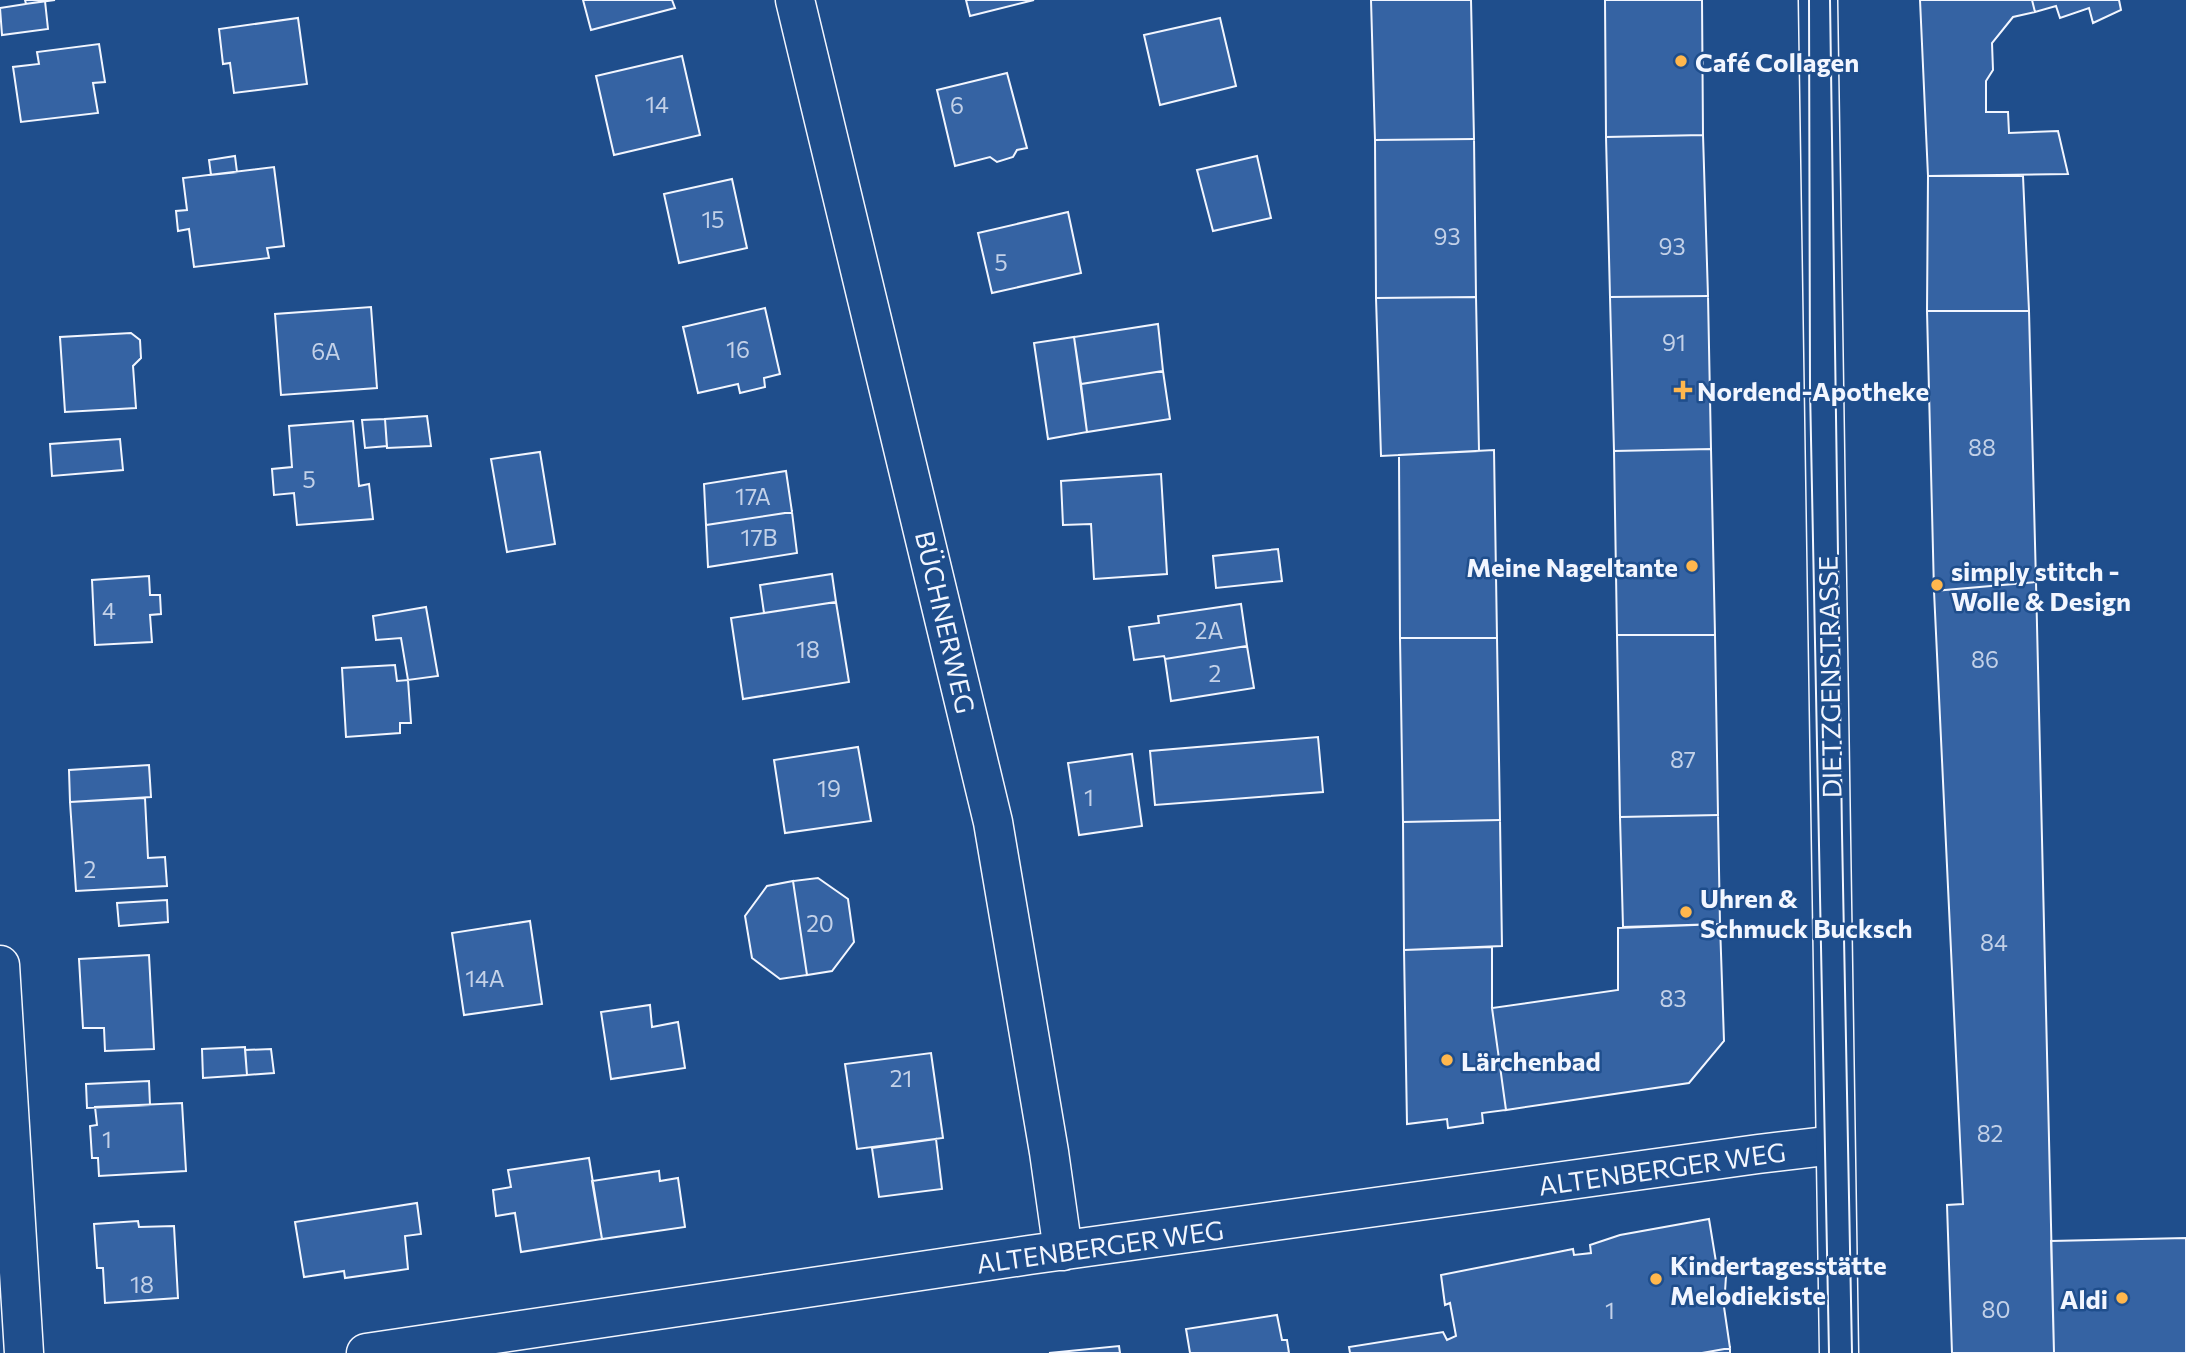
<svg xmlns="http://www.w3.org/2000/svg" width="2186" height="1353" font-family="Commissioner,sans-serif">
	<rect width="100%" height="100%" fill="#1f4e8c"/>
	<path fill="#3563a3" stroke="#f2f6ff" stroke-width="2" d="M 25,0 L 55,0 L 26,4 Z
		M 583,0 L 672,0 L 675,8 L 591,30 Z
		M 966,0 L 1034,0 L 970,16 Z
		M 1371,0 L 1471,0 L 1474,139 L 1375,140 Z
		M 1605,0 L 1702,0 L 1703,135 L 1606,137 Z
		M 1920,0 L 2032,0 L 2035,12 L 2013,17 L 1992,43 L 1993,70 L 1986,81 L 1986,112 L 2008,112 L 2009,133 L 2058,131 L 2068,174 L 1928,176 Z
		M 2032,0 L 2119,0 L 2121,10 L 2093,23 L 2089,8 L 2060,18 L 2056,6 L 2035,12 Z
		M 45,1 L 48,29 L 2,35 L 0,8 Z
		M 298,18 L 307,84 L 234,93 L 230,63 L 223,64 L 219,29 Z
		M 1220,18 L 1236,86 L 1160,105 L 1144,35 Z
		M 99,44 L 105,82 L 93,83 L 98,113 L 21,122 L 13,67 L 39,64 L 37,52 Z
		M 682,56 L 700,135 L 614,155 L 596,76 Z
		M 1007,73 L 1027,148 L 1017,150 L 1013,157 L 997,162 L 990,157 L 955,166 L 937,90 Z
		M 1703,135 L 1708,296 L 1610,297 L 1606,137 Z
		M 1474,139 L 1476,297 L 1376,298 L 1375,140 Z
		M 235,156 L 237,172 L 211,175 L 209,160 Z
		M 1257,156 L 1271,218 L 1213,231 L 1197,170 Z
		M 274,167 L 284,246 L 267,248 L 269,258 L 194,267 L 189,229 L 178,231 L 176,211 L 187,210 L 183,178 Z
		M 1928,176 L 2023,176 L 2029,311 L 1927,311 Z
		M 732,179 L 747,248 L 679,263 L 664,194 Z
		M 1068,212 L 1081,273 L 992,293 L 978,233 Z
		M 1708,296 L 1711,449 L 1614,451 L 1610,297 Z
		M 1476,297 L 1479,451 L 1381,456 L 1376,298 Z
		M 371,307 L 377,388 L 281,395 L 275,314 Z
		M 765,308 L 780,374 L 764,378 L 765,387 L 740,393 L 738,384 L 698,393 L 683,327 Z
		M 1927,311 L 2029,311 L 2036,582 L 1934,591 Z
		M 1158,324 L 1163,371 L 1081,384 L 1074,337 Z
		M 131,333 L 140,340 L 141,358 L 133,366 L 136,408 L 65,412 L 60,337 Z
		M 1074,337 L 1087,432 L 1048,439 L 1034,343 Z
		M 1163,371 L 1170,419 L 1087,432 L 1081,384 Z
		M 427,416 L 431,446 L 387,448 L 385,419 Z
		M 385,419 L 387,446 L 365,448 L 362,420 Z
		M 353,421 L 359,486 L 369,484 L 373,519 L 297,525 L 294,493 L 274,495 L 272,469 L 292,467 L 289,426 Z
		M 120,439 L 123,470 L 52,476 L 50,444 Z
		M 1711,449 L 1715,635 L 1617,635 L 1614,451 Z
		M 1494,450 L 1497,638 L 1400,638 L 1399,455 Z
		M 540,452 L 555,544 L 507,552 L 491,459 Z
		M 786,471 L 792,512 L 706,525 L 704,484 Z
		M 1161,474 L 1167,574 L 1094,579 L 1091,524 L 1063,525 L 1061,481 Z
		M 792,512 L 797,553 L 708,567 L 706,525 Z
		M 1278,549 L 1282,581 L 1216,588 L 1213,556 Z
		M 832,574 L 836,602 L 764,613 L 760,585 Z
		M 149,576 L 150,595 L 160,595 L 161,614 L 150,615 L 152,642 L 95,645 L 92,580 Z
		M 2036,582 L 2054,1353 L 1952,1353 L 1947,1205 L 1963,1204 L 1934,591 Z
		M 836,602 L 849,682 L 743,699 L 731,618 Z
		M 1241,604 L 1247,646 L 1165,659 L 1164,656 L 1134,660 L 1129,627 L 1159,623 L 1158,616 Z
		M 426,607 L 438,676 L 408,680 L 401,638 L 376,640 L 373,616 Z
		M 1617,635 L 1715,635 L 1718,815 L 1620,817 Z
		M 1400,638 L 1497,638 L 1500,820 L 1403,822 Z
		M 1247,646 L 1254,688 L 1171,701 L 1165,659 Z
		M 395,665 L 397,681 L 408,680 L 411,723 L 400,723 L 400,733 L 346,737 L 342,668 Z
		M 1318,737 L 1323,792 L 1155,805 L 1150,751 Z
		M 858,747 L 871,821 L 785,833 L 774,760 Z
		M 1132,754 L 1142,826 L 1079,835 L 1068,763 Z
		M 149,765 L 151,797 L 70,802 L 69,770 Z
		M 145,798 L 148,858 L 165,857 L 167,886 L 76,891 L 70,802 Z
		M 1718,815 L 1720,924 L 1623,927 L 1620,817 Z
		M 1500,820 L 1502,946 L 1404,950 L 1403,822 Z
		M 818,878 L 848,899 L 854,942 L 832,971 L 807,975 L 793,881 Z
		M 793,881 L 807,975 L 780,979 L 752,958 L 745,916 L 767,886 Z
		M 167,900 L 168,922 L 119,926 L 117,903 Z
		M 530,921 L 542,1004 L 464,1015 L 452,933 Z
		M 1720,924 L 1724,1041 L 1689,1083 L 1506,1110 L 1492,1008 L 1618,990 L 1618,928 Z
		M 1492,947 L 1492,1008 L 1506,1110 L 1482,1113 L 1483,1123 L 1448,1128 L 1447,1119 L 1407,1124 L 1404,950 Z
		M 149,955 L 154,1049 L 105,1051 L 104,1028 L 83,1028 L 79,959 Z
		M 650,1005 L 652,1027 L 678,1022 L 685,1068 L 611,1079 L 601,1012 Z
		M 245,1047 L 247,1075 L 203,1078 L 202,1049 Z
		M 271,1049 L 274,1073 L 247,1075 L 245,1050 Z
		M 931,1053 L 943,1138 L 857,1149 L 845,1064 Z
		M 149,1081 L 150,1105 L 87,1108 L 86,1084 Z
		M 182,1103 L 186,1171 L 99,1176 L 98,1158 L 92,1158 L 90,1126 L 97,1125 L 95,1107 Z
		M 936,1139 L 942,1189 L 879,1197 L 872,1148 Z
		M 589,1158 L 602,1239 L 521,1252 L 515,1213 L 496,1216 L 493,1190 L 511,1187 L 508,1170 Z
		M 659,1171 L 660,1181 L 678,1178 L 685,1227 L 602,1239 L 592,1181 Z
		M 417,1203 L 421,1234 L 405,1236 L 408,1269 L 345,1278 L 344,1271 L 304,1277 L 295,1222 Z
		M 1709,1219 L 1716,1262 L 1727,1261 L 1724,1307 L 1730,1348 L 1702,1353 L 1350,1353 L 1349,1347 L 1443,1332 L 1447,1340 L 1456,1336 L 1450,1303 L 1445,1305 L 1441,1275 L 1573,1249 L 1574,1255 L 1591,1253 L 1590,1245 L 1620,1235 Z
		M 138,1221 L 139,1227 L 174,1226 L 178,1298 L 105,1303 L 103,1268 L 97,1268 L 94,1224 Z
		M 2186,1238 L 2186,1353 L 2054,1353 L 2051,1241 Z
		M 1277,1315 L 1282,1340 L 1287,1340 L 1289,1353 L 1190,1353 L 1186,1329 Z
		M 1119,1346 L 1120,1353 L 1049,1353 Z
		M 1730,1348 L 1730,1353 L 1702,1353 Z"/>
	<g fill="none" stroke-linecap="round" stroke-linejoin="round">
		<defs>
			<path id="minor" d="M 795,0 L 993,822 L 1049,1152 L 1063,1251
				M 0,965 L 24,1353
				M 366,1353 L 1029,1255 L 1758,1154 L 1835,1145"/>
			<path id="primary" d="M 1818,0 L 1839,1353"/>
		</defs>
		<use href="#minor" stroke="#f2f6ff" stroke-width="41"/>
		<use href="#primary" stroke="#f2f6ff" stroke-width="41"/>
		<use href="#minor" stroke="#1f4e8c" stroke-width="38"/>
		<use href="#primary" stroke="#1f4e8c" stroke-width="38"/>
		<path stroke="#f2f6ff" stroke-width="2" d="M 1809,0 L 1810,388 L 1829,1353
			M 1830,0 L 1842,833 L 1852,1353"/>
	</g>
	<g fill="#ffb74d" stroke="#1f4e8c" stroke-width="2.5">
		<circle cx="1681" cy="61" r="7"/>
		<path d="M1679.5 379.5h7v7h7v7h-7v7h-7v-7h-7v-7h7z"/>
		<circle cx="1692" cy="566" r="7"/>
		<circle cx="1937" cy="585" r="7"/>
		<circle cx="1686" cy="912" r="7"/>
		<circle cx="1447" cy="1060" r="7"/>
		<circle cx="1656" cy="1279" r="7"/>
		<circle cx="2122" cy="1298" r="7"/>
	</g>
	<g text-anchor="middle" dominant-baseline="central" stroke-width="5" stroke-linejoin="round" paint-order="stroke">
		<g font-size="23" fill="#c3d1e8">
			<text x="657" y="104">14</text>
			<text x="957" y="105">6</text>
			<text x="713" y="219">15</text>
			<text x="1447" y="236">93</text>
			<text x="1672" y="246">93</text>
			<text x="1001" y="262">5</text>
			<text x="1674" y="342">91</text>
			<text x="738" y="349">16</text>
			<text x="326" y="351">6A</text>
			<text x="1982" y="447">88</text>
			<text x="309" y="479">5</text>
			<text x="753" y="496">17A</text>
			<text x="759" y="537">17B</text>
			<text x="109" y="610">4</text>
			<text x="1209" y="630">2A</text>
			<text x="808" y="649">18</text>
			<text x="1985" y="659">86</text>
			<text x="1215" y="673">2</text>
			<text x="1683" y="759">87</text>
			<text x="829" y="788">19</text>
			<text x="1089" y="797">1</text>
			<text x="90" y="869">2</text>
			<text x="820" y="923">20</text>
			<text x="1994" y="942">84</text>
			<text x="485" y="978">14A</text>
			<text x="1673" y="998">83</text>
			<text x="901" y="1078">21</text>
			<text x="1990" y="1133">82</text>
			<text x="107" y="1139">1</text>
			<text x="142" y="1284">18</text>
			<text x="1996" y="1309">80</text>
			<text x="1610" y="1310">1</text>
		</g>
		<g font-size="26" font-weight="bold" fill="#f2f6ff" stroke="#1f4e8c" text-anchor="start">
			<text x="1695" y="61">Café Collagen</text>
			<text x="1697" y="390">Nordend-Apotheke</text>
			<text x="1678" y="566" text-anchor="end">Meine Nageltante</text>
			<text x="1951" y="570">simply stitch -<tspan x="1951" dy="30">Wolle &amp; Design</tspan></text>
			<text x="1700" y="897">Uhren &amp;<tspan x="1700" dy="30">Schmuck Bucksch</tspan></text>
			<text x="1461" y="1060">Lärchenbad</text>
			<text x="1670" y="1264">Kindertagesstätte<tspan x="1670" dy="30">Melodiekiste</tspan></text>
			<text x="2108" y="1298" text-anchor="end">Aldi</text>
		</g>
		<g font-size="26" fill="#f2f6ff" stroke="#1f4e8c">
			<text transform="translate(946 622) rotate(77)">BÜCHNERWEG</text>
			<text transform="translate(1829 677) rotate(-91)">DIETZGENSTRASSE</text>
			<text transform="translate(1662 1168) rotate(-8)">ALTENBERGER WEG</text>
			<text transform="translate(1100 1246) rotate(-8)">ALTENBERGER WEG</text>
		</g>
	</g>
</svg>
